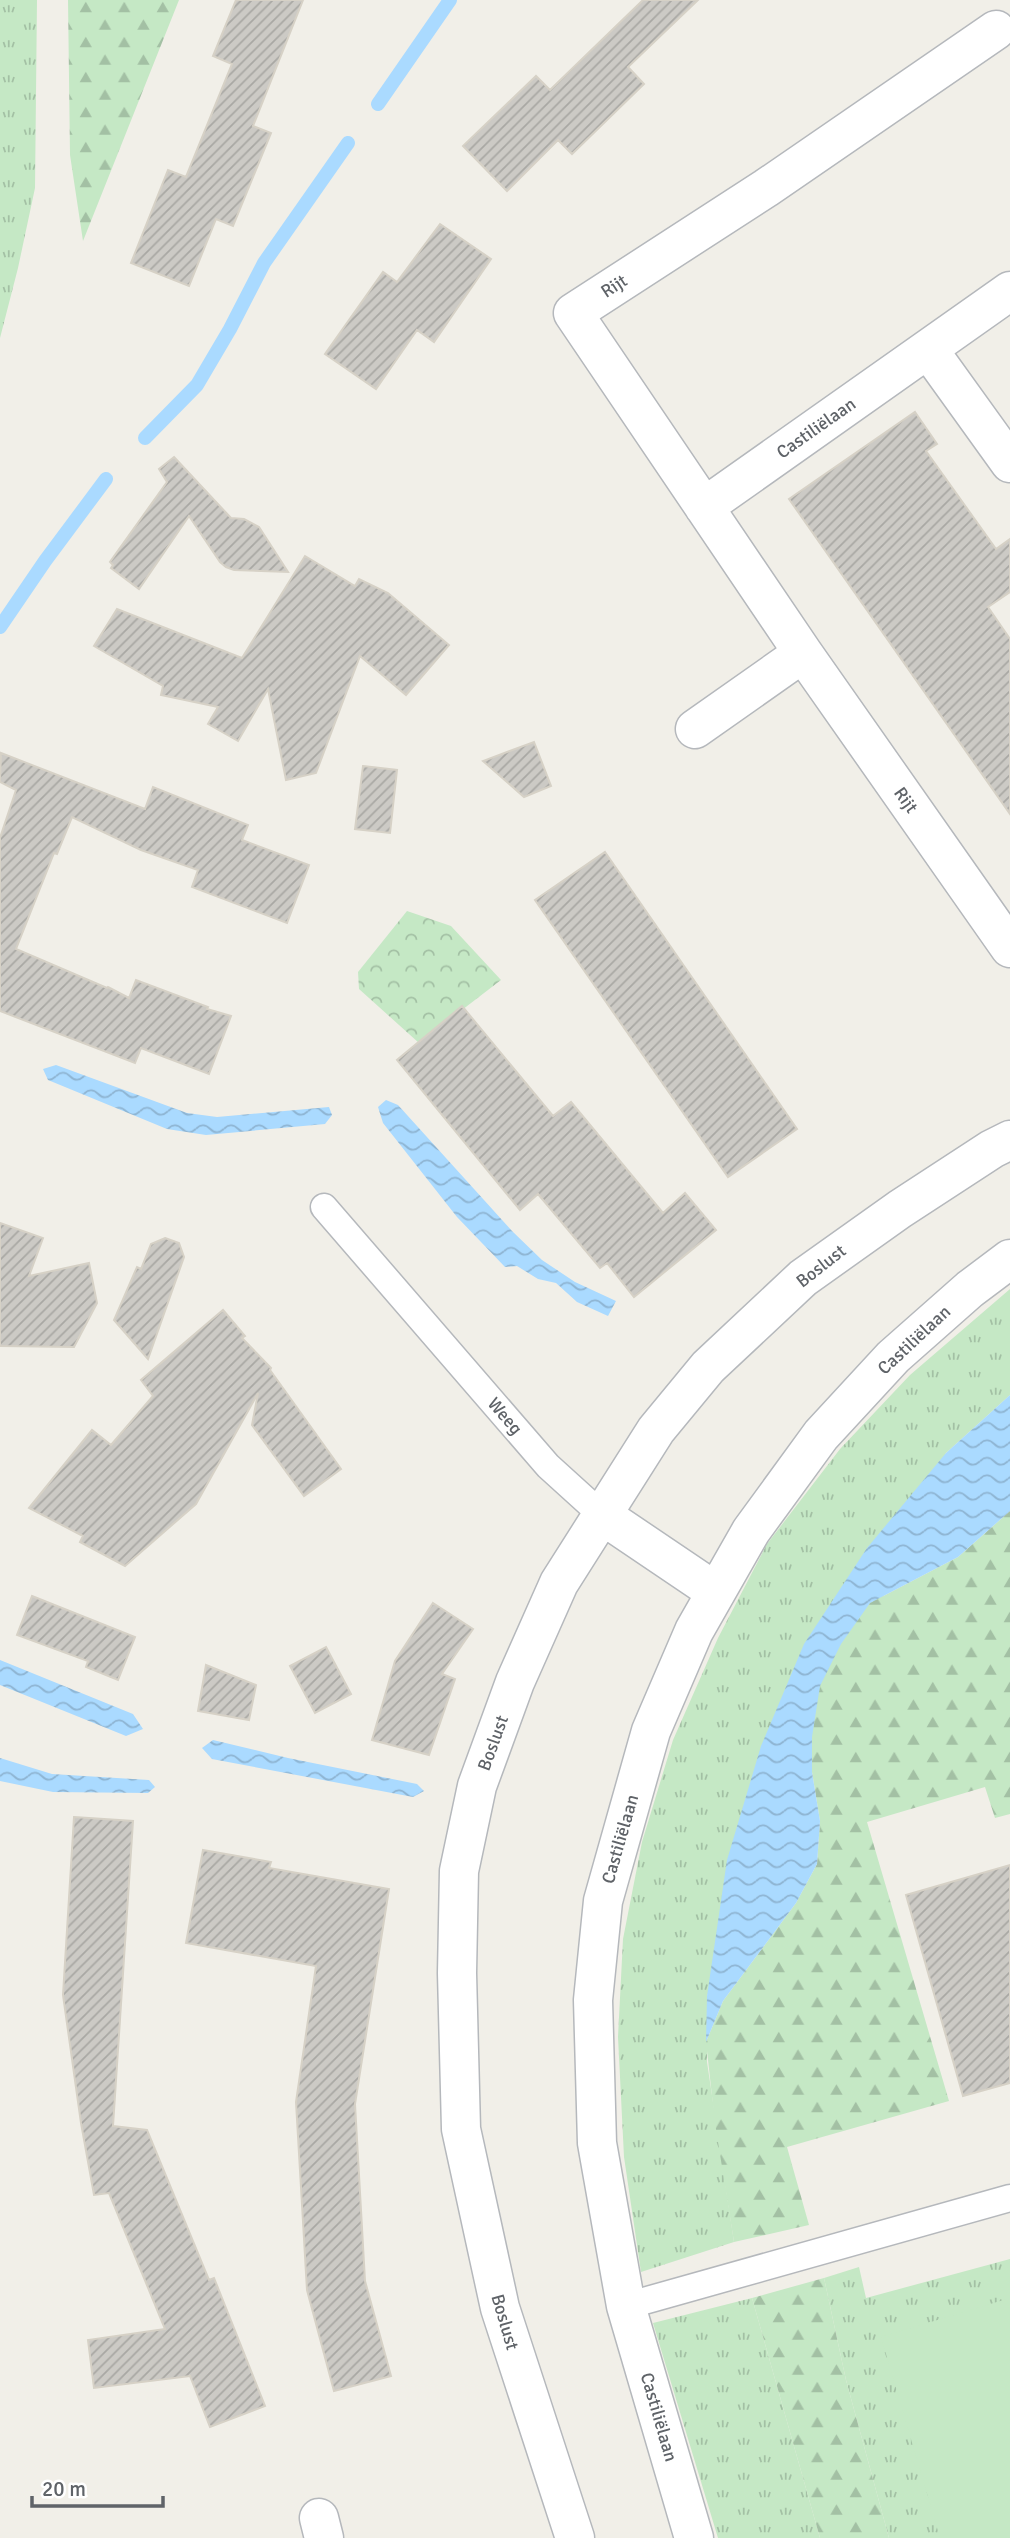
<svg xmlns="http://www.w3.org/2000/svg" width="1010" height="2538" font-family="Signika,sans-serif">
	<defs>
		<pattern id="grass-tufts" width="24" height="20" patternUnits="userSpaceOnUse" patternTransform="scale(1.75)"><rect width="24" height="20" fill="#c5e8c5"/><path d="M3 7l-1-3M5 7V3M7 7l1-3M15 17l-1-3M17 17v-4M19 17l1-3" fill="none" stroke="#a3c0a4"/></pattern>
		<pattern id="forest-firs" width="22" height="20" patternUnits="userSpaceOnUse" patternTransform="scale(1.75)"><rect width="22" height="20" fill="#c5e8c5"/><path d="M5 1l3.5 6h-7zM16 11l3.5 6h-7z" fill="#a3c0a4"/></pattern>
		<pattern id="park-crowns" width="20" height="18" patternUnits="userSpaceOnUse" patternTransform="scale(1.75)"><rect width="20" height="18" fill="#c5e8c5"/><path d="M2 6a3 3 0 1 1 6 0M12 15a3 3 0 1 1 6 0" fill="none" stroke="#a3c0a4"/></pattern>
		<pattern id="water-waves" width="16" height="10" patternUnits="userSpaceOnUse" patternTransform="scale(1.75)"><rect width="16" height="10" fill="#aadaff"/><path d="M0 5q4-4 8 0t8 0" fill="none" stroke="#8eb4d2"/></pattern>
		<pattern id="building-hatch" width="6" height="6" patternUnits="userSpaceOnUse" patternTransform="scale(1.75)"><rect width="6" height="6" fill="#cccac5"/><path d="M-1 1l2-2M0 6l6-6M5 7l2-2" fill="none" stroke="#a9a8a4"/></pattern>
	</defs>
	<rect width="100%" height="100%" fill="#f1efe8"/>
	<path fill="url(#grass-tufts)" d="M 0,0 L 37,0 L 35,188 L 18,268 L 0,338 Z
		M 1010,1289 L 1010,1395 L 946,1453 L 707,1996 L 707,2062 L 734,2242 L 641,2272 L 624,2157 L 618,2037 L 623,1939 L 642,1842 L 673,1740 L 718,1638 L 767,1544 L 840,1449 L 910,1375 Z
		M 1010,2259 L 1010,2300 L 941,2538 L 889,2538 L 846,2380 L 824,2278 L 859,2267 L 866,2298 Z
		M 752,2298 L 820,2538 L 718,2538 L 653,2323 Z"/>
	<path fill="url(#forest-firs)" d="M 68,0 L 179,0 L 83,241 L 70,155 Z
		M 1010,1511 L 1010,1814 L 995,1818 L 985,1787 L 867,1822 L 949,2101 L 787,2147 L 809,2225 L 734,2242 L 715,2123 L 706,2042 L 723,2001 L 796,1903 L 817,1864 L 820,1821 L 812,1772 L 812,1737 L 820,1685 L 841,1644 L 870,1603 L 958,1557 Z
		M 824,2278 L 846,2380 L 889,2538 L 820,2538 L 752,2298 Z"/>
	<path fill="url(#park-crowns)" d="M 407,911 L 451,926 L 501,980 L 419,1043 L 359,989 L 358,972 Z"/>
	<path fill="#c5e8c5" d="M 1010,2298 L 1010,2538 L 940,2538 L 881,2337 Z"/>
	<path fill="url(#water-waves)" d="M 56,1065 L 187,1113 L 217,1117 L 329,1107 L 332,1115 L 325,1124 L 206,1135 L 167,1129 L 48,1080 L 43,1069 Z
		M 386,1100 L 398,1105 L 512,1231 L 542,1260 L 575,1282 L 616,1301 L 608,1316 L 577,1302 L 556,1283 L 538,1279 L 517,1266 L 505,1267 L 457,1217 L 383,1123 L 378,1107 Z
		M 1010,1395 L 1010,1511 L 958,1557 L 870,1603 L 841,1644 L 820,1686 L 812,1737 L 812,1772 L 820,1821 L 817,1864 L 796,1903 L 723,2001 L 706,2042 L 707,1996 L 727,1860 L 761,1746 L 804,1644 L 867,1548 L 946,1453 Z
		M 0,1660 L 133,1714 L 143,1729 L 126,1736 L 0,1685 Z
		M 213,1740 L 288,1758 L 417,1784 L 424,1791 L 413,1797 L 212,1759 L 202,1748 Z
		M 0,1758 L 52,1774 L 149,1780 L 155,1787 L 148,1793 L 53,1792 L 0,1781 Z"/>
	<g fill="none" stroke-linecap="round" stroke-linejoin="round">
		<path stroke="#aadaff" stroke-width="14" d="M 378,104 L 450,0
			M 145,438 L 197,385 L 230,329 L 264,263 L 348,143
			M 0,627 L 45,561 L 106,479"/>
	</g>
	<path fill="url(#building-hatch)" stroke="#d6d1c6" stroke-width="2" d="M 236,0 L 303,0 L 253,126 L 271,133 L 233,226 L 216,219 L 189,286 L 131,263 L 168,170 L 186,177 L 232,64 L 213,56 Z
		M 643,0 L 698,0 L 628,67 L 644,84 L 572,154 L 558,140 L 507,191 L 463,146 L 536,76 L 550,90 Z
		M 440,224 L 491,259 L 434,342 L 417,330 L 376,389 L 325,354 L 383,272 L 397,282 Z
		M 915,412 L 937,444 L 926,451 L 996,549 L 1010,539 L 1010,592 L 988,607 L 1010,639 L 1010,814 L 789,499 Z
		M 174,457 L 231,518 L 244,519 L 259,527 L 288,572 L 234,570 L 226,567 L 220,562 L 189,516 L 139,589 L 111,568 L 113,565 L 110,562 L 167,482 L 159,469 Z
		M 305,556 L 355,586 L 359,579 L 388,593 L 449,645 L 406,695 L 360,656 L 316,773 L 286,780 L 268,689 L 238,741 L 208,724 L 218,707 L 161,695 L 163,686 L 94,646 L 117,609 L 242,658 Z
		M 534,742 L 551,786 L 524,797 L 483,761 Z
		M 1,753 L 145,809 L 153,787 L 248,825 L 242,840 L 309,865 L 287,923 L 192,887 L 198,870 L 141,850 L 72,817 L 57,854 L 54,853 L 16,949 L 107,988 L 108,987 L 129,998 L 136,980 L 208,1007 L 207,1009 L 231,1016 L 209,1074 L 141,1048 L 135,1063 L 0,1011 L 0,838 L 16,790 L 0,782 Z
		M 363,766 L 397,770 L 390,833 L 355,829 Z
		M 605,852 L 797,1129 L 728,1177 L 535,900 Z
		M 462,1006 L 553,1116 L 571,1102 L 663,1213 L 685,1193 L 716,1230 L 634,1297 L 607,1263 L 600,1268 L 538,1194 L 520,1210 L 397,1060 Z
		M 0,1223 L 43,1238 L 29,1276 L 89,1263 L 97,1303 L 74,1347 L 0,1346 Z
		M 165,1238 L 179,1243 L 184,1257 L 148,1359 L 114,1320 L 137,1267 L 141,1269 L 151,1244 Z
		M 223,1310 L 245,1336 L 242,1338 L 271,1368 L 270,1370 L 341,1469 L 304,1496 L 252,1425 L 258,1393 L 196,1504 L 125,1566 L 80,1542 L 83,1536 L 29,1508 L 92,1430 L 111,1445 L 153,1396 L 141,1380 Z
		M 32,1596 L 135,1637 L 118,1680 L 86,1667 L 88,1661 L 17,1635 Z
		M 433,1603 L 473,1629 L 442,1674 L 455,1679 L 429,1755 L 372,1740 L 395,1661 Z
		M 326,1647 L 351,1694 L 315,1713 L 290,1666 Z
		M 206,1665 L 256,1685 L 249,1720 L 198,1711 Z
		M 74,1817 L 133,1821 L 113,2126 L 147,2130 L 209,2280 L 214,2278 L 265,2406 L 210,2427 L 190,2376 L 94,2388 L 88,2340 L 165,2329 L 109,2193 L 94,2195 L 81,2123 L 63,1995 Z
		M 203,1850 L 271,1862 L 269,1868 L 389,1889 L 355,2104 L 365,2281 L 391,2376 L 334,2391 L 307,2290 L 296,2102 L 316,1966 L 186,1943 Z
		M 1010,1865 L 1010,2083 L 963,2096 L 906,1895 Z"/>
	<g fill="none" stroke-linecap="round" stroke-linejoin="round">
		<defs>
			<path id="service" d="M 324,1207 L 548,1466 L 602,1515
				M 626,2306 L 1010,2198"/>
			<path id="minor" d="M 996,30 L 766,188 L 573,313 L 803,653 L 1010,948
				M 928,349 L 1010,463
				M 704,507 L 1010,291
				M 695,729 L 803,653
				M 602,1515 L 716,1592
				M 319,2518 L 324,2538
				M 575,2538 L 500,2308 L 461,2129 L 457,1973 L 459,1871 L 477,1786 L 515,1682 L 559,1583 L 656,1430 L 708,1367 L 803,1278 L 900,1209 L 992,1149 L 1010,1140
				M 694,2538 L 626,2306 L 597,2143 L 593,2000 L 603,1901 L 651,1731 L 694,1631 L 751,1531 L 821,1435 L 893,1357 L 970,1289 L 1010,1259"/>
		</defs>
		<use href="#service" stroke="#b5b8bc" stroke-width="29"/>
		<use href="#minor" stroke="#b5b8bc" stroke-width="41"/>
		<use href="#service" stroke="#fff" stroke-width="26"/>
		<use href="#minor" stroke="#fff" stroke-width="38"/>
	</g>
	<g text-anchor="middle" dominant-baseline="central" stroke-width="5" stroke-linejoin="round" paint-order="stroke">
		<g font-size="18" fill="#5f6368" stroke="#fff">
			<text transform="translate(614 286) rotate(-33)">Rijt</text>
			<text transform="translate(816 428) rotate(-35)">Castiliëlaan</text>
			<text transform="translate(906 800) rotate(55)">Rijt</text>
			<text transform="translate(821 1266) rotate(-38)">Boslust</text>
			<text transform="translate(914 1340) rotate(-43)">Castiliëlaan</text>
			<text transform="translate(505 1416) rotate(49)">Weeg</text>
			<text transform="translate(493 1743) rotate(-70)">Boslust</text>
			<text transform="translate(620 1839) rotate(-74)">Castiliëlaan</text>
			<text transform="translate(505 2322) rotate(74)">Boslust</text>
			<text transform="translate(659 2417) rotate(74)">Castiliëlaan</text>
		</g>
	</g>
	<path d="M32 2496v10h131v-10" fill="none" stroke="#5f6368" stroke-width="3.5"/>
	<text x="42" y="2496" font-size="21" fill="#5f6368" stroke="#ffffff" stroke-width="5" paint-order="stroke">20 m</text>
</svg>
